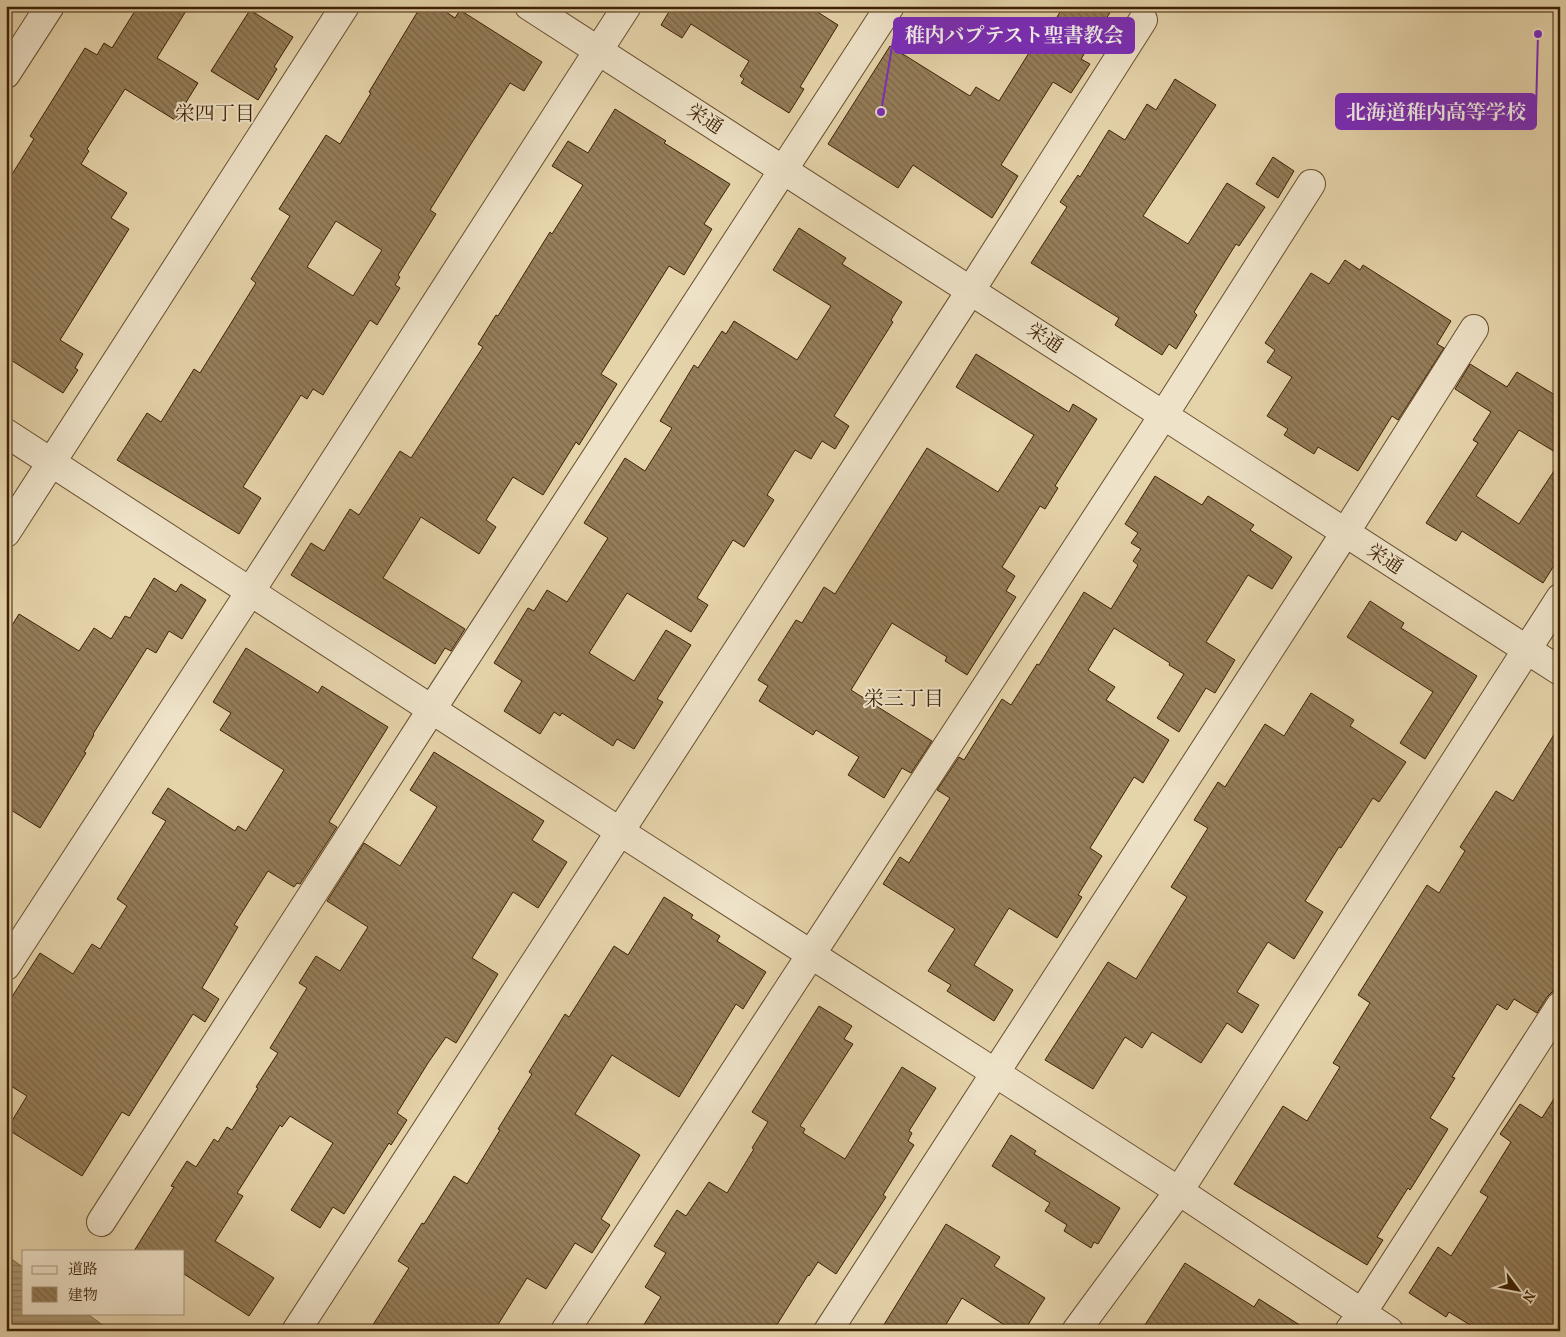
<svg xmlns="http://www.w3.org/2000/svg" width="1566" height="1337" font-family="'IM FELL French Canon','Noto Serif JP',serif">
	<defs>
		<pattern id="water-rules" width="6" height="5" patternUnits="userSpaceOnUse" patternTransform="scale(1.25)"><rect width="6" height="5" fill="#ac9672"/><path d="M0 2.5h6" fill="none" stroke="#8d7a5b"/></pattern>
		<pattern id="building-back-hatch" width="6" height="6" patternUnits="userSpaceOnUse" patternTransform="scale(1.25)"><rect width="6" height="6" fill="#957e5a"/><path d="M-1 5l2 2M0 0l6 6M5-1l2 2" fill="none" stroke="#7b6748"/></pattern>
	</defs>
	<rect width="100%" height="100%" fill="#e5d3aa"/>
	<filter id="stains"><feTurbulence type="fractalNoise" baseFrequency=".004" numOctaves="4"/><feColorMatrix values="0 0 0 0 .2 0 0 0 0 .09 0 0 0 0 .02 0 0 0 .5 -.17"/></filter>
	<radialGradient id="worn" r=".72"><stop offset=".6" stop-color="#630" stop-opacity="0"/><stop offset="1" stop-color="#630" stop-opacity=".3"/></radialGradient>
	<path fill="url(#water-rules)" stroke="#806746" d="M 6,1255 L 24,1268 L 24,1313 L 86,1313 L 111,1331 L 6,1331 Z"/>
	<path fill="url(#building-back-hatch)" stroke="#3e2104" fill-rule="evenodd" d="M 138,6 L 189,6 L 157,58 L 198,83 L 175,120 L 125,89 L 87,149 L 89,151 L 81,164 L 127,193 L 111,218 L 129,229 L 60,340 L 83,354 L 75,368 L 78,370 L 63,393 L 6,357 L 6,184 L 34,139 L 30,136 L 85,48 L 97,55 L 104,43 L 112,48 Z
		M 421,6 L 437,6 L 455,18 L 460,10 L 542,62 L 524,91 L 510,83 L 469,147 L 430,210 L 436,214 L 398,275 L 400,277 L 395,285 L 400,288 L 377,325 L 370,320 L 323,395 L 313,389 L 307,399 L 301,395 L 243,487 L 261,498 L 239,534 L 117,460 L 147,413 L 161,422 L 194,369 L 200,373 L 256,283 L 251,279 L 290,216 L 279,209 L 326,135 L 340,144 L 371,93 L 369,92 ZM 336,221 L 382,250 L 353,296 L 307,267 Z
		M 664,6 L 808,6 L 838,25 L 800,87 L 804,89 L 789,113 L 741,83 L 744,79 L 740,76 L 749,61 L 691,24 L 682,38 L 661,25 L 670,10 Z
		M 1064,6 L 1114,6 L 1081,59 L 1090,64 L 1071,93 L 1053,82 L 1001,165 L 1018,176 L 992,218 L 913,165 L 898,188 L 828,144 L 890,46 L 970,96 L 976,87 L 999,101 L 1037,40 L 1041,42 Z
		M 250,10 L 293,37 L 274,67 L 277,69 L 258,100 L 211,71 Z
		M 1175,79 L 1216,105 L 1143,216 L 1188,244 L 1227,183 L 1265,207 L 1239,246 L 1236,244 L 1194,312 L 1197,315 L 1176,349 L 1169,344 L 1162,355 L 1115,325 L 1119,318 L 1031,263 L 1067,207 L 1060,202 L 1078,175 L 1080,177 L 1109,130 L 1125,140 L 1147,104 L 1156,110 Z
		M 615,109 L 666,141 L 664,143 L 730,184 L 704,224 L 712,229 L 684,275 L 669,266 L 601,374 L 617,384 L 579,445 L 576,442 L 543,495 L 513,477 L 486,520 L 496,527 L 479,554 L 421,517 L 383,578 L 465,629 L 451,651 L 445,648 L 435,664 L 291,575 L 311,543 L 324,551 L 350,509 L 359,515 L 400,451 L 411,458 L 483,347 L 478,344 L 496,315 L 498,316 L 550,232 L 552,234 L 583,185 L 552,166 L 568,141 L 588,153 Z
		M 1273,157 L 1294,171 L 1278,198 L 1256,184 Z
		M 799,228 L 846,258 L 842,264 L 902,302 L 891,320 L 893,322 L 834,416 L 849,426 L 835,449 L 822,441 L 811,459 L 795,450 L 767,495 L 774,500 L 744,547 L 733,540 L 697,598 L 708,605 L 691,632 L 627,593 L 589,653 L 634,681 L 666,630 L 691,645 L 657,699 L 663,702 L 634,749 L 617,739 L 613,746 L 562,713 L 560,716 L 554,712 L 540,734 L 504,711 L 522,681 L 494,663 L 528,608 L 534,611 L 547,590 L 567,602 L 608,538 L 584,523 L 625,458 L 645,471 L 672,428 L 660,421 L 694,365 L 698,368 L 722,331 L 726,334 L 734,321 L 797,360 L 831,306 L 773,270 Z
		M 1345,260 L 1360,270 L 1363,265 L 1451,321 L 1437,344 L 1444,348 L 1398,420 L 1392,416 L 1358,471 L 1318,447 L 1314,454 L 1284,435 L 1288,429 L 1267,416 L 1292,377 L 1267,362 L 1275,350 L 1265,343 L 1311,273 L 1329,284 Z
		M 976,354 L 1069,412 L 1073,404 L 1097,419 L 1055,486 L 1058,488 L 1045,509 L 1040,506 L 1002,567 L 1015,576 L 1006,591 L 1016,597 L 967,675 L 945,661 L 947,657 L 892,623 L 851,690 L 932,741 L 911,773 L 902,768 L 884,798 L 848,775 L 859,757 L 816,730 L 813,735 L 759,701 L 768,686 L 758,680 L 796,620 L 802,623 L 824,587 L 835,594 L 927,448 L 998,492 L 1034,435 L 956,387 Z
		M 1470,364 L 1507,387 L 1517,372 L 1560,398 L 1560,455 L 1519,430 L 1476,496 L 1519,524 L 1560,462 L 1560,556 L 1543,583 L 1462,531 L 1456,541 L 1426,523 L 1478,443 L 1473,440 L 1491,412 L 1455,389 Z
		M 1155,476 L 1202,505 L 1208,496 L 1254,525 L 1250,530 L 1292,557 L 1272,589 L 1248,575 L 1206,642 L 1235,660 L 1215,693 L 1206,688 L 1179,732 L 1157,718 L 1184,674 L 1169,665 L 1170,663 L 1114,628 L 1088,670 L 1115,687 L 1106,700 L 1169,740 L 1143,783 L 1134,777 L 1090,848 L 1102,856 L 1078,895 L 1082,897 L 1057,938 L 1009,908 L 974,965 L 1013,990 L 994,1021 L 947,991 L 951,985 L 928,971 L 955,929 L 883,884 L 900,857 L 909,863 L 950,798 L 937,790 L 959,757 L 964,760 L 1002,699 L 1011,705 L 1037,664 L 1039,665 L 1084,592 L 1111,609 L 1138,565 L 1133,561 L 1141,549 L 1131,543 L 1138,533 L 1125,524 Z
		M 154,578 L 176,592 L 181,584 L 206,600 L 182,639 L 169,631 L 156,653 L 147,648 L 93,734 L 94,735 L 84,752 L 86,753 L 40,828 L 6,807 L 6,635 L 19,614 L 79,651 L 94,628 L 111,639 L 125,616 L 130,618 Z
		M 1370,601 L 1404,623 L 1401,628 L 1477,676 L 1425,759 L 1400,743 L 1433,692 L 1347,637 Z
		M 246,648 L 318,693 L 322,686 L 388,727 L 329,822 L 337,827 L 300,884 L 297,883 L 294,887 L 268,871 L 234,925 L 238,927 L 202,988 L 219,999 L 205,1022 L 193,1014 L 129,1116 L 122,1112 L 82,1176 L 7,1129 L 27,1096 L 6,1083 L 6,1006 L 40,953 L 73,974 L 92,944 L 100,949 L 127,906 L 117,899 L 166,821 L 152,813 L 168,788 L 235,831 L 238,826 L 246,831 L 284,770 L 220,730 L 231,713 L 213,702 Z
		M 1311,693 L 1354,720 L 1350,726 L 1406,762 L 1379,802 L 1373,798 L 1341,848 L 1339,847 L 1305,901 L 1323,912 L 1294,959 L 1268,942 L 1237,992 L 1259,1005 L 1242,1033 L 1227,1023 L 1201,1063 L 1152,1032 L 1142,1048 L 1125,1037 L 1093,1089 L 1045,1060 L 1108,962 L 1136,979 L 1187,897 L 1171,887 L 1208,828 L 1194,820 L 1218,782 L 1225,787 L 1265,724 L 1284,736 Z
		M 1560,725 L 1560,991 L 1552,992 L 1547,997 L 1537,1013 L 1514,999 L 1507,1010 L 1497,1004 L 1452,1077 L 1455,1078 L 1430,1118 L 1448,1129 L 1410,1190 L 1408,1188 L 1377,1237 L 1383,1240 L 1367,1265 L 1234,1184 L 1283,1106 L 1307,1121 L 1340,1067 L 1333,1063 L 1370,1003 L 1358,995 L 1427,885 L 1439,893 L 1465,851 L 1460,847 L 1496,791 L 1513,801 Z
		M 434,752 L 544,821 L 532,840 L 567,862 L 538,908 L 513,892 L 472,958 L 498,974 L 456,1043 L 446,1037 L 428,1063 L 397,1113 L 407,1120 L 391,1145 L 389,1143 L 344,1214 L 333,1207 L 320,1228 L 291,1210 L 333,1143 L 290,1116 L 282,1127 L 280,1125 L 237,1193 L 243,1196 L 215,1241 L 274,1278 L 249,1316 L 184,1274 L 184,1251 L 134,1251 L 174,1187 L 171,1186 L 187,1161 L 196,1167 L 214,1139 L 218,1142 L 227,1127 L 232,1130 L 258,1088 L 256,1087 L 278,1053 L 270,1048 L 307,988 L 299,983 L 316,956 L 340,971 L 368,927 L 327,901 L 364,843 L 400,866 L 437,807 L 410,790 Z
		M 664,897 L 693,915 L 691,918 L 720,936 L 717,941 L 766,972 L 743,1009 L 736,1004 L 679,1097 L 612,1055 L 575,1114 L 640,1155 L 601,1219 L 610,1225 L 592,1253 L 575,1243 L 546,1289 L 527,1278 L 494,1331 L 369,1331 L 409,1268 L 398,1261 L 422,1223 L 424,1224 L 454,1176 L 467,1184 L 500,1130 L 498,1129 L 532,1074 L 529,1072 L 565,1014 L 569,1017 L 614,946 L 628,955 Z
		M 819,1006 L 852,1026 L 844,1039 L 853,1044 L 800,1126 L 805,1129 L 803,1133 L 845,1159 L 902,1067 L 936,1088 L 909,1131 L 912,1133 L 908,1141 L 914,1145 L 883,1195 L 886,1197 L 836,1274 L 818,1262 L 809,1276 L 808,1275 L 773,1331 L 640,1331 L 661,1297 L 645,1287 L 666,1253 L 654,1246 L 677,1210 L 686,1216 L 709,1182 L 727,1193 L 754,1149 L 752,1148 L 768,1122 L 752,1112 Z
		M 1560,1089 L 1560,1331 L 1480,1331 L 1449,1312 L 1446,1317 L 1409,1293 L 1438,1247 L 1451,1256 L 1488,1197 L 1480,1192 L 1511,1142 L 1500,1134 L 1520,1104 L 1542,1118 Z
		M 1011,1135 L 1036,1151 L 1034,1154 L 1120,1208 L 1098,1244 L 1094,1242 L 1091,1248 L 1064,1231 L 1067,1225 L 1045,1211 L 1050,1203 L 992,1166 Z
		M 946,1224 L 1000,1257 L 994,1266 L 1045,1298 L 1024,1331 L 1014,1331 L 962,1298 L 942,1331 L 880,1331 Z
		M 1185,1263 L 1254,1307 L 1259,1299 L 1309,1331 L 1141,1331 Z"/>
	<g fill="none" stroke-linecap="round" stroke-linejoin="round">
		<defs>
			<path id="minor" d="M 529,6 L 1560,671
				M 6,74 L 50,6
				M 6,433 L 619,831 L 1179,1191 L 1389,1331
				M 6,533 L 345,6
				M 6,966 L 250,592 L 627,6
				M 101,1222 L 432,709 L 890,6
				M 296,1331 L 971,290 L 1143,20
				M 565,1331 L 1163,416 L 1311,184
				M 828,1331 L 1345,533 L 1474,329
				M 1076,1331 L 1179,1191 L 1560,598
				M 1349,1331 L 1362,1313 L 1560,1006"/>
		</defs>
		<use href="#minor" stroke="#684e2e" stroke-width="30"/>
		<use href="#minor" stroke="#eee2c8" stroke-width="28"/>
	</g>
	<g text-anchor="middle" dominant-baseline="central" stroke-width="4" stroke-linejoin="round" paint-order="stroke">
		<g font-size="19" fill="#3e2104" stroke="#eee2c8">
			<text transform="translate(705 119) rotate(33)">栄通</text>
			<text transform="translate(1045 338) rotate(33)">栄通</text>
			<text transform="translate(1385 559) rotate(33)">栄通</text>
		</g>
		<g font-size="20" fill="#3e2104" stroke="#eee2c8">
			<text x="215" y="113">栄四丁目</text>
			<text x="904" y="698">栄三丁目</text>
		</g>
	</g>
	<path fill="none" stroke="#7b2cbf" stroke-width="2" d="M881 112L894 35M1538 34L1536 112"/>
	<g fill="#7b2cbf" stroke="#eee2c8" stroke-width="2">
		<circle cx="881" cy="112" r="5"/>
		<circle cx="1538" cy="34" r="5"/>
	</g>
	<g fill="#7b2cbf" stroke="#7b2cbf" stroke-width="2">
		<rect x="894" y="18" width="240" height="35" rx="5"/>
		<rect x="1336" y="94" width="200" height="35" rx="5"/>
	</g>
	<g font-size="20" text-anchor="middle" font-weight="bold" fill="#fff">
		<text x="1014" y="42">稚内バプテスト聖書教会</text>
		<text x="1436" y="119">北海道稚内高等学校</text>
	</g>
	<rect width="1566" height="1337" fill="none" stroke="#e5d3aa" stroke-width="25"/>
	<rect x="8" y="8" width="1551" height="1322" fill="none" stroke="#3e2104" stroke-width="2.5"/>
	<rect x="12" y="12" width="1541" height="1312" fill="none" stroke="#3e2104"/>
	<rect x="22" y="1250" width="162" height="65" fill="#eee2c8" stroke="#a8957a"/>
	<rect x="32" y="1266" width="25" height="8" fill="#eee2c8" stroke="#a8957a"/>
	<text x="68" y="1274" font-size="15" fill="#3e2104">道路</text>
	<rect x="32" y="1287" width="25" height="15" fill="url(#building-back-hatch)" stroke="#a8957a"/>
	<text x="68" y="1300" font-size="15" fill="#3e2104">建物</text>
	<g transform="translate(1518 1290) rotate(122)" stroke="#eee2c8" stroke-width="4" paint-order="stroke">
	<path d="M0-4L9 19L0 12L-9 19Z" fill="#3e2104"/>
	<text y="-8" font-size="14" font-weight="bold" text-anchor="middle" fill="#3e2104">N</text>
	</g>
	<rect width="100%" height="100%" filter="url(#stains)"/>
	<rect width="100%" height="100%" fill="url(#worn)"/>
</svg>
